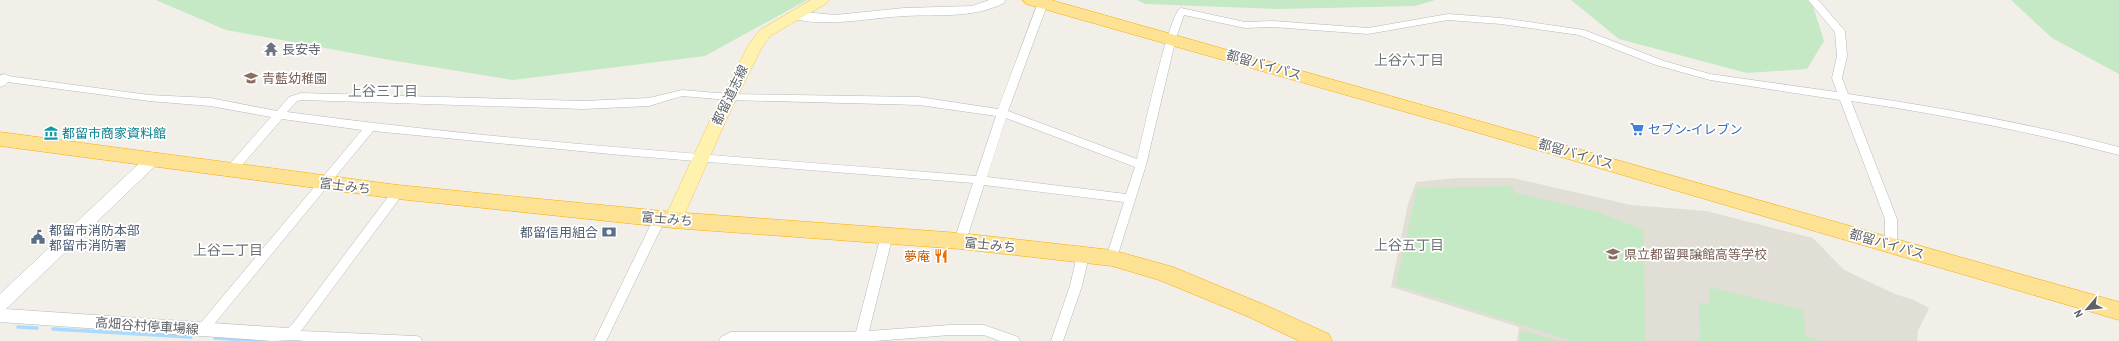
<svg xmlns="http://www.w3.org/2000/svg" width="2119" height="341" font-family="'Archivo Narrow','Noto Sans JP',sans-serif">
	<rect width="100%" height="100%" fill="#f1efe8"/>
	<path fill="#e1ded6" d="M 1457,178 L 1513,178 L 1631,205 L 1706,211 L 1813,238 L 1844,270 L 1895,294 L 1914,300 L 1929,308 L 1918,331 L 1917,341 L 1517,341 L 1519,327 L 1391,287 L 1408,204 L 1416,182 Z"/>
	<path fill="#c5e8c5" d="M 156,0 L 807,0 L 705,56 L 513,80 L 390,60 L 226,30 Z
		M 1137,0 L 1435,0 L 1415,6 L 1277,9 L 1145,4 Z
		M 1571,0 L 1811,0 L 1824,41 L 1807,69 L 1747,73 L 1619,39 Z
		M 2011,0 L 2119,0 L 2119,74 L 2052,38 Z
		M 1512,186 L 1515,193 L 1595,211 L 1644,230 L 1645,341 L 1573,341 L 1396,285 L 1417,188 Z
		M 1709,287 L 1803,310 L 1806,336 L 1817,339 L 1817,341 L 1700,341 L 1699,302 L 1710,305 Z
		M 1521,330 L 1559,341 L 1520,341 Z"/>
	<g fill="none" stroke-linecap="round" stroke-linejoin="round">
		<path stroke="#aadaff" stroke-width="3.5" d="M 18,327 L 37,328
			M 53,329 L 191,337
			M 215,338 L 262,341"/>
		<defs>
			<path id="street" d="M 1039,0 L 1049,0 L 1008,111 L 1137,159 C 1142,140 1169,11 1181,8 L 1245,22 L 1273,21 L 1368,28 L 1448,14 L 1501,18 L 1584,30 L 1664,61 L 1710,74 L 1837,92 L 1832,78 L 1837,56 L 1835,32 L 1808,0 L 1818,0 L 1845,31 L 1847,56 L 1842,78 L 1848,94 C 1939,107 2030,124 2119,147 L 2119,155 C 2031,132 1941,114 1851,101 L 1897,219 L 1897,245 L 1895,248 L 1887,248 L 1885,245 L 1885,219 L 1840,100 L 1710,80 L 1656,65 L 1579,35 L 1501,24 L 1448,20 L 1368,34 L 1273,27 L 1245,28 L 1184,15 L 1176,38 L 1146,165 L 1116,261 L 1108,261 L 1106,258 L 1124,202 L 984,185 L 966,241 L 964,244 L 956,244 L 954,241 L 973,183 L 621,155 L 373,131 L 206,334 L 202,335 L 198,334 L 196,330 L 198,326 L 362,130 L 282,119 L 236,172 L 228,172 L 227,169 L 228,166 L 271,117 L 210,106 L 149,101 L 0,81 L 0,75 L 149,95 L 210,98 L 277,111 L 289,97 L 301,93 L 583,101 L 649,98 L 682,90 L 729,94 L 919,97 L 998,109 ZM 682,96 L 729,100 L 919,105 L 996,116 L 976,176 C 746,157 516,143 287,112 L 297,101 L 302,100 L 583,109 L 649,106 ZM 1006,118 L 1135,167 L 1126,194 L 987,177 Z
				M 398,188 L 404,192 L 402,195 L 301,331 L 416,336 L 420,337 L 422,341 L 306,341 L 283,339 L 281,335 L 294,322 L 394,189 Z
				M 660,214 L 664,215 L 666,218 L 606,341 L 594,341 L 654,218 L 656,215 Z
				M 887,231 L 891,232 L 893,235 L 869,331 L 950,325 L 984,325 L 1018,337 L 1020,341 L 1000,341 L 984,335 L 950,335 L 875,341 L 719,341 L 721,337 L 731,332 L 856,332 L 881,235 L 883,232 Z
				M 1083,250 L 1087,252 L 1089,255 L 1082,286 L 1063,341 L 1051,341 L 1070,286 L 1077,255 L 1079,252 Z"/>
			<path id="secondary" d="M 989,0 L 1005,0 L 1004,3 C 972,19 939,14 905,16 C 866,18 828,28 789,18 L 787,15 L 794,11 L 835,15 L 904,8 L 972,6 Z
				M 4,74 L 9,76 L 11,79 L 5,85 L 0,87 L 0,76 Z
				M 152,155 L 157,156 L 159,160 L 157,164 L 6,309 L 287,328 L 293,330 L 296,335 L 293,340 L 273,341 L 0,322 L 0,294 L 147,156 Z"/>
			<path id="primary" d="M 811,0 L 829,0 L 827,3 L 770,36 L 761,49 L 727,118 L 682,220 L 679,225 L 673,227 L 667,225 L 664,220 L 711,118 L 749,44 L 760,30 Z"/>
			<path id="highway" d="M 1023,0 L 1051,0 L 2119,302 L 2119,320 L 1448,124 L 1026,4 Z
				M 0,132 L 398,185 L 673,212 L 960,233 L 1112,250 L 1173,267 L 1265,305 L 1329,334 L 1332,341 L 1299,341 L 1249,317 L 1159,280 L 1112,266 L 960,249 L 673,228 L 398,199 L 0,146 Z"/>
		</defs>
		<use href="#street" stroke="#b5b8bc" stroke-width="1"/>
		<use href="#secondary" stroke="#b6babf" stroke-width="1"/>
		<use href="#primary" stroke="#f2c960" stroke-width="1"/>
		<use href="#highway" stroke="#f9ab00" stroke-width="1"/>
		<use href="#street" fill="#fff" fill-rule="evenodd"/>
		<use href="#secondary" fill="#fff" fill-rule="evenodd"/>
		<use href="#primary" fill="#fff2af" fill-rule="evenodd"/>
		<use href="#highway" fill="#fde293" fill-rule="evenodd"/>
	</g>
	<defs>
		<symbol id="temple-bare" viewBox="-9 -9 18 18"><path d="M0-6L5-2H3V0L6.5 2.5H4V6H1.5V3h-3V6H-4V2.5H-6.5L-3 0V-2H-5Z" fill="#6b7280" stroke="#fff" stroke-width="2.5" paint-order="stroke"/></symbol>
		<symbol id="school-bare" viewBox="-9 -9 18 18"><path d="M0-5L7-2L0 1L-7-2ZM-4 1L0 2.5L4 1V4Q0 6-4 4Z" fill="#8d6e63" stroke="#fff" stroke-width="2.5" paint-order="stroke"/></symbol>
		<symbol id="supermarket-bare" viewBox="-9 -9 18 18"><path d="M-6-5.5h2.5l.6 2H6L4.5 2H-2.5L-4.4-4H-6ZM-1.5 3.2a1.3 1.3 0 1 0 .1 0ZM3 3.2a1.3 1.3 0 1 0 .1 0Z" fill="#3f7fe0" stroke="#fff" stroke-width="2.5" paint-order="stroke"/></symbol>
		<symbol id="museum-bare" viewBox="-9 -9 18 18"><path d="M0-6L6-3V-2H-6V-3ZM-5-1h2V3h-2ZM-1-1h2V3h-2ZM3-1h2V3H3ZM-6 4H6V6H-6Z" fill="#0f9aa8" stroke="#fff" stroke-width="2.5" paint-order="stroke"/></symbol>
		<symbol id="bank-bare" viewBox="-9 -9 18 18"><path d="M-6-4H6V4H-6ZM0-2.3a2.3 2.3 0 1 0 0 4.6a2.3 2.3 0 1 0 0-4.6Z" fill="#5c6f8a" stroke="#fff" stroke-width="2.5" paint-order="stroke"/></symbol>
		<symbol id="civic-bare" viewBox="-9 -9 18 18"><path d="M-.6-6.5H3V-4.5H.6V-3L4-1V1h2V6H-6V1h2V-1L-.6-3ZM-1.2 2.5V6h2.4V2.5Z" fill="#5c6f8a" stroke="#fff" stroke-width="2.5" paint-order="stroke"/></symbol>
		<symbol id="restaurant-bare" viewBox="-9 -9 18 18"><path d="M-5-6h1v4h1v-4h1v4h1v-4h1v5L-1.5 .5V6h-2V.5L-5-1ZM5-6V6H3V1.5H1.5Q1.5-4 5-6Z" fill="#e8710a" stroke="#fff" stroke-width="2.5" paint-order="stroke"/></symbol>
	</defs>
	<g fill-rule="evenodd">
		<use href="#temple-bare" x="261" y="39" width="20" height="20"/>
		<use href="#school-bare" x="241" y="68" width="20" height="20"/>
		<use href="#supermarket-bare" x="1627" y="119" width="20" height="20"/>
		<use href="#museum-bare" x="41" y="123" width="20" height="20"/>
		<use href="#bank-bare" x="599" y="222" width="20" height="20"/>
		<use href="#civic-bare" x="28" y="227" width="20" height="20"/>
		<use href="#school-bare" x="1603" y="244" width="20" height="20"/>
		<use href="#restaurant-bare" x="931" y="246" width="20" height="20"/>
	</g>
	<g text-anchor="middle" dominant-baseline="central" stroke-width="3.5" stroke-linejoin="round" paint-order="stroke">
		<g font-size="13" fill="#5b616d" stroke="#fff" text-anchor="start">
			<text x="282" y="49">長安寺</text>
		</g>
		<g font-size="13" fill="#5f6368" stroke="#fff">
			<text transform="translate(1264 65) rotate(16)">都留バイパス</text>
			<text transform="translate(730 95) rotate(-64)">都留道志線</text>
			<text transform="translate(1576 154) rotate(16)">都留バイパス</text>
			<text transform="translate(345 186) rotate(7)">富士みち</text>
			<text transform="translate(667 219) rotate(5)">富士みち</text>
			<text transform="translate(1887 244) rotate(16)">都留バイパス</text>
			<text transform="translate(990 245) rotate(6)">富士みち</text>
			<text transform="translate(147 326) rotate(4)">高畑谷村停車場線</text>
		</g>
		<g font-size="13" fill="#785e54" stroke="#fff" text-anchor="start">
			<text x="262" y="78">青藍幼稚園</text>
			<text x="1624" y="254">県立都留興譲館高等学校</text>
		</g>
		<g font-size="13" fill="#366cbe" stroke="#fff" text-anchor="start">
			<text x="1648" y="129">セブン-イレブン</text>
		</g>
		<g font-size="13" fill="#0d838f" stroke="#fff" text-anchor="start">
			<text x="62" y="133">都留市商家資料館</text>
		</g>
		<g font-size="13" fill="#4e5e75" stroke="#fff" text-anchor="start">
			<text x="49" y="230">都留市消防本部<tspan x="49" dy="15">都留市消防署</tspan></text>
			<text x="598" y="232" text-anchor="end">都留信用組合</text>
		</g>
		<g font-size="13" fill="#c56008" stroke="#fff" text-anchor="end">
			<text x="930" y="256">夢庵</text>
		</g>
		<g font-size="14" fill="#70757a" stroke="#fff">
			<text x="1409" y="60">上谷六丁目</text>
			<text x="383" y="91">上谷三丁目</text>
			<text x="1409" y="245">上谷五丁目</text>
			<text x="228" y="250">上谷二丁目</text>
		</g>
	</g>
	<g transform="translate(2087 309) rotate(242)" stroke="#ffffff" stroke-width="3" paint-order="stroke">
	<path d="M0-3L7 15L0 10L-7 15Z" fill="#5f6368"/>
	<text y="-6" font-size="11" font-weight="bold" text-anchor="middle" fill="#5f6368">N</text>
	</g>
</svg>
